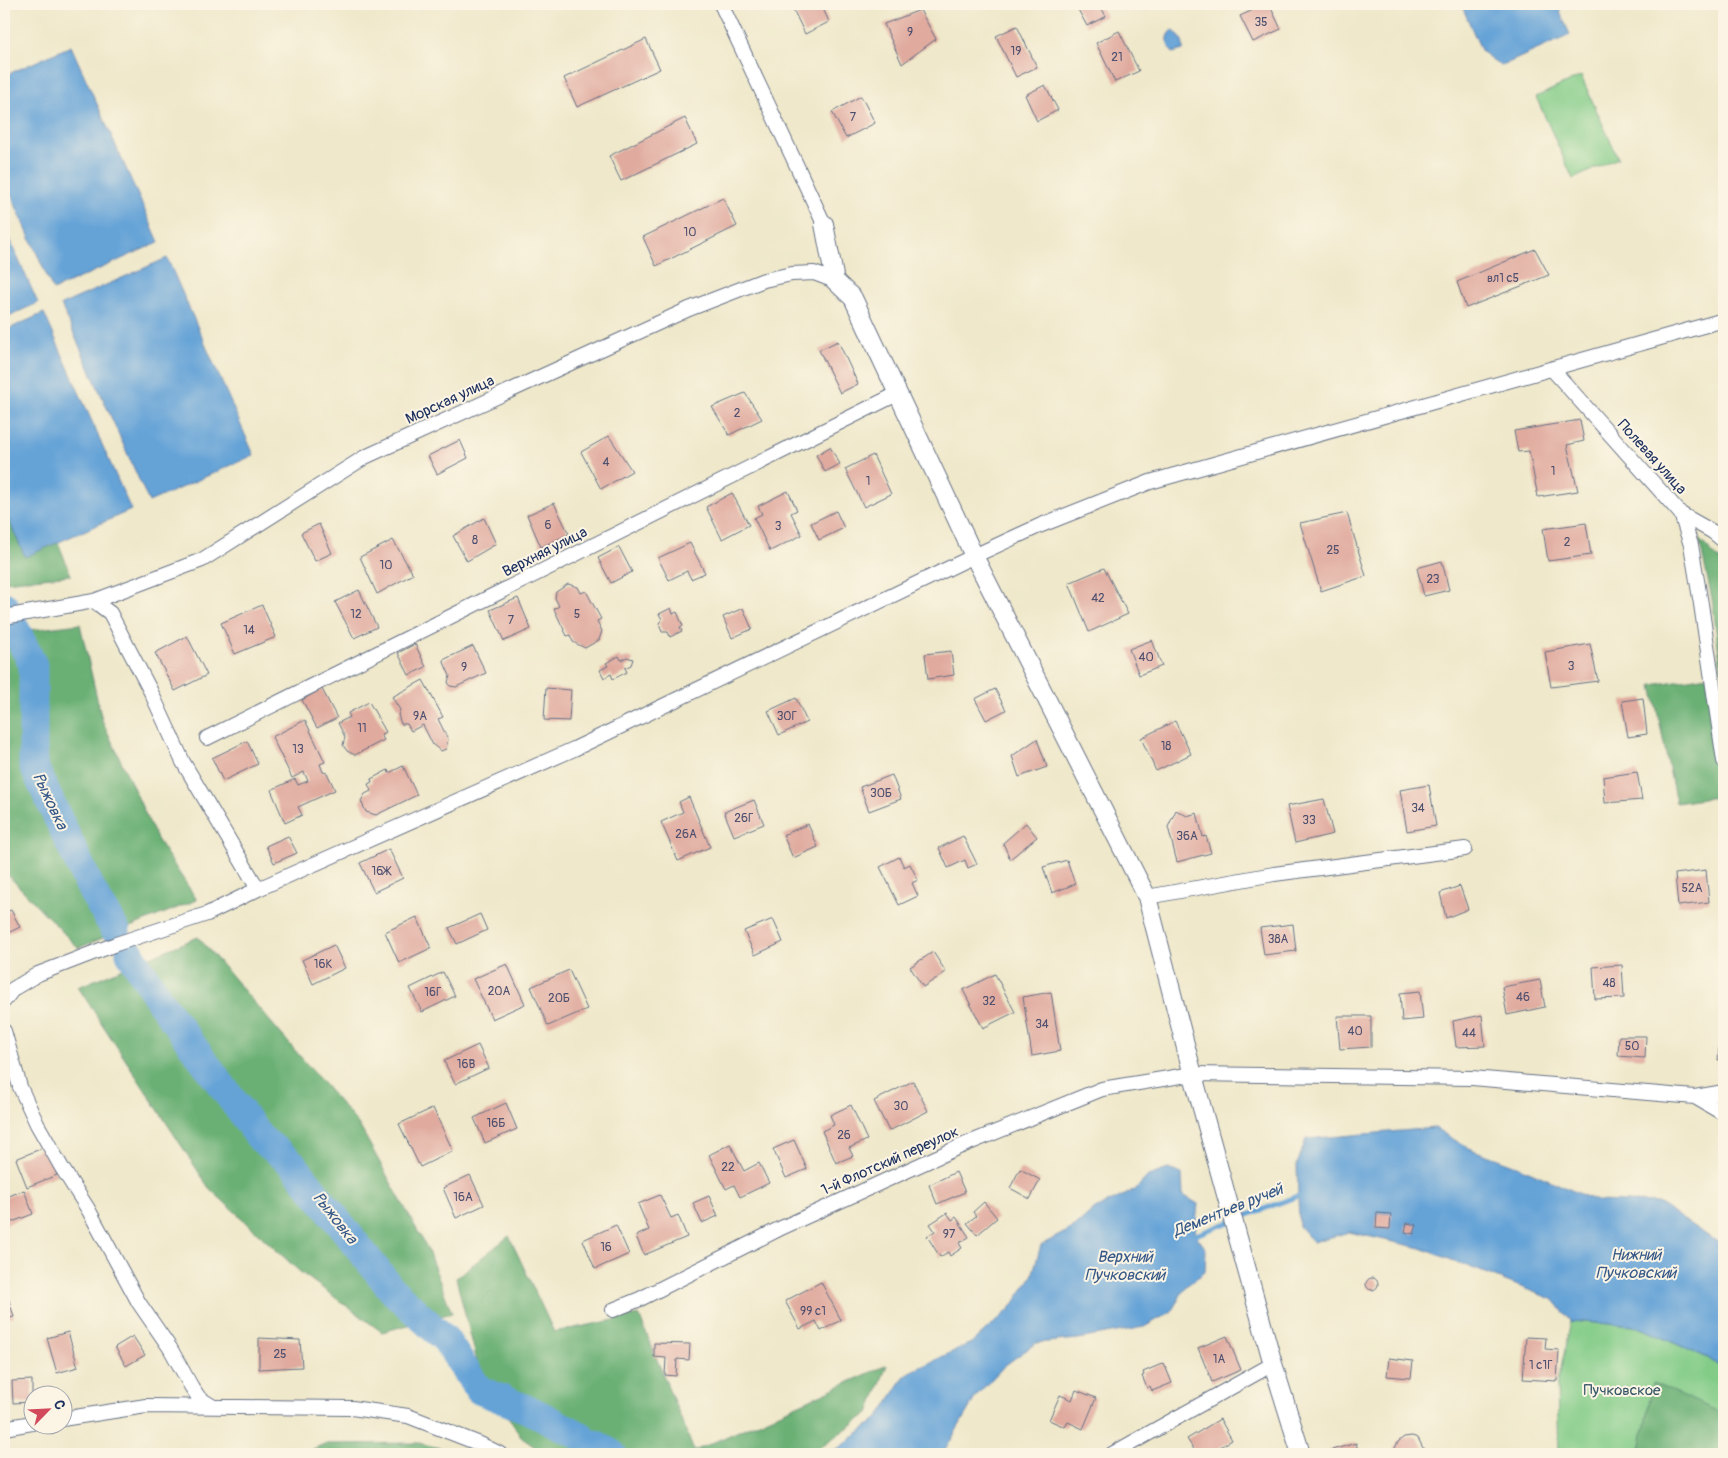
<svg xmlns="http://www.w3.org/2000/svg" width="1728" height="1458" font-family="Pangolin,sans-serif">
	<rect width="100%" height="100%" fill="#fcf5e5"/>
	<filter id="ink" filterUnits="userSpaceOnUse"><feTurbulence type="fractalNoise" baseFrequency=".02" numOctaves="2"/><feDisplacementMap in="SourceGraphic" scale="10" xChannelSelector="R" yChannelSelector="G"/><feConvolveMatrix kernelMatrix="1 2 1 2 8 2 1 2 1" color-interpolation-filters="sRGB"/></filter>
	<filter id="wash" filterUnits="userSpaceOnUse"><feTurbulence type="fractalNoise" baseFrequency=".0096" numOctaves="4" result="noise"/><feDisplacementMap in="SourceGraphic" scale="20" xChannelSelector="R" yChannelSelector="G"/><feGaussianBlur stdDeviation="1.12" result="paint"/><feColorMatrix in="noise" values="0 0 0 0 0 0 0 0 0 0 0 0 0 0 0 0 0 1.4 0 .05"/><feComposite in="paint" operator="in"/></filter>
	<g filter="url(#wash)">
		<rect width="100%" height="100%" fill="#efe8ca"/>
		<path fill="#83cc88" stroke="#4f7e73" d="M 1581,76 L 1618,158 L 1573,179 L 1536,97 Z
			M 1571,1321 L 1636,1326 L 1708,1358 L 1724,1370 L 1724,1454 L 1559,1454 L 1557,1387 Z"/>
		<path fill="#6ab074" stroke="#427069" d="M 4,406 L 71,575 L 4,582 Z
			M 1699,539 L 1724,565 L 1724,692 L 1712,599 Z
			M 80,624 L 102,720 L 157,839 L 197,900 L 78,948 L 4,871 L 4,633 Z
			M 1707,676 L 1723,796 L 1676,803 L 1652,685 Z
			M 198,937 L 359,1125 L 426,1246 L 452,1313 L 382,1332 L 299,1271 L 209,1188 L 78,987 Z
			M 509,1236 L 554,1332 L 639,1315 L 694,1451 L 887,1365 L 869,1413 L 810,1454 L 545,1454 L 522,1438 L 480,1373 L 456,1278 Z
			M 1653,1383 L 1724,1414 L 1724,1454 L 1639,1454 Z
			M 419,1443 L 465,1454 L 302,1454 L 324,1444 Z"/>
		<path fill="#65a3d7" stroke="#40699a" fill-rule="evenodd" d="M 1461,4 L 1557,4 L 1570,35 L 1501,66 L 1482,52 Z
			M 1173,30 C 1179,35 1184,41 1183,50 L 1173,53 C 1167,47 1165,36 1173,30 Z
			M 71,46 L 159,242 L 53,290 L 4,179 L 4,76 Z
			M 4,227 L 38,303 L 4,318 Z
			M 167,258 L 254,455 L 149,502 L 61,305 Z
			M 44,313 L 131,510 L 25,557 L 4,509 L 4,331 Z
			M 1435,1128 L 1468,1148 L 1522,1168 L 1596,1201 L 1658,1203 L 1714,1240 L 1724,1242 L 1724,1370 L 1708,1358 L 1636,1326 L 1571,1321 L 1554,1300 L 1421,1248 L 1349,1232 L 1313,1242 L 1299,1226 L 1297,1165 L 1306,1139 ZM 1378,1213 L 1391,1214 L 1389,1229 L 1376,1228 Z
			M 1168,1169 L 1182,1174 L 1183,1195 L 1198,1204 L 1195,1234 L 1206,1249 L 1205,1272 L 1186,1286 L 1171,1312 L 1144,1327 L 1078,1339 L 1036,1343 L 1004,1366 L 976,1396 L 943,1454 L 825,1454 L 840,1447 L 878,1418 L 906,1374 L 973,1342 L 1010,1309 L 1032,1276 L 1041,1245 L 1075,1227 L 1095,1209 L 1135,1190 L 1148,1176 Z"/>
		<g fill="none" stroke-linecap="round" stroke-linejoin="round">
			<path stroke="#65a3d7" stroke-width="5" d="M 1190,1237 L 1298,1196 L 1304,1196"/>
			<path stroke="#65a3d7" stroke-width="29" d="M 4,606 L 33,665 L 33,765 L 93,893 L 116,931
				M 130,953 L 162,1004 L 260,1138 L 292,1163 L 393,1291 L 445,1339 L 479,1390 L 534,1412 L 581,1436
				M 595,1444 L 612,1454"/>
		</g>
		<g id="blocks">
			<path fill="#e0aa9f" d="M 802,4 L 821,4 L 829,22 L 805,34 L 793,9 Z
				M 1075,4 L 1099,4 L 1106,16 L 1087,26 Z
				M 1266,4 L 1269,4 L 1281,29 L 1253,42 L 1240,16 Z
				M 920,10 L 936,39 L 902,64 L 884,24 Z
				M 1017,26 L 1037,67 L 1016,77 L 996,36 Z
				M 1119,31 L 1139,71 L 1115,82 L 1096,43 Z
				M 646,39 L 660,69 L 577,107 L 564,78 Z
				M 1045,85 L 1058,110 L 1037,121 L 1025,95 Z
				M 861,96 L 875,123 L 846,138 L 832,112 Z
				M 685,118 L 697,144 L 621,181 L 609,156 Z
				M 723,198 L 737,226 L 656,266 L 643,237 Z
				M 1535,249 L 1549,275 L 1466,308 L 1457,282 Z
				M 838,341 L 858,384 L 840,393 L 819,350 Z
				M 745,393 L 762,419 L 729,435 L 712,407 Z
				M 1580,420 L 1584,441 L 1567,445 L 1578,491 L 1538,497 L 1529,451 L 1518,452 L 1514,431 Z
				M 609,436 L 632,471 L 601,489 L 581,452 Z
				M 460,440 L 468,458 L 437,474 L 428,456 Z
				M 830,447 L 840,464 L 825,472 L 816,455 Z
				M 873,455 L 891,494 L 864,507 L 845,469 Z
				M 788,491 L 797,510 L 791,513 L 802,535 L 770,551 L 754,518 L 762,514 L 758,506 Z
				M 732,493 L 749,525 L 722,539 L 706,507 Z
				M 554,503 L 569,534 L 541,547 L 527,515 Z
				M 836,511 L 844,528 L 819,540 L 811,523 Z
				M 1347,513 L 1366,576 L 1321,591 L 1300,523 Z
				M 484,518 L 496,544 L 467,561 L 453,536 Z
				M 1586,523 L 1591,555 L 1548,561 L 1543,529 Z
				M 319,524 L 332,553 L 315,561 L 301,533 Z
				M 393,540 L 413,574 L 377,594 L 360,557 Z
				M 690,543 L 705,573 L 691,579 L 687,571 L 669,580 L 658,558 Z
				M 619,547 L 632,572 L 611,583 L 598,558 Z
				M 1442,561 L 1449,590 L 1424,596 L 1417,568 Z
				M 1104,568 L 1128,614 L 1089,632 L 1069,583 Z
				M 568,584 L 578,587 L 581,593 L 586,591 L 601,619 L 597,621 L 602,631 L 599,640 L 585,648 L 573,642 L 570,635 L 567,636 L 554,609 L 559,606 L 555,598 L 556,592 Z
				M 359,590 L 377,627 L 354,638 L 335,602 Z
				M 518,598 L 531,629 L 504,641 L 490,610 Z
				M 262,605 L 276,637 L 235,654 L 221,623 Z
				M 671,608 L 673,614 L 677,612 L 683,626 L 680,627 L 682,631 L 670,637 L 668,632 L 662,632 L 659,623 L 662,619 L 659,614 Z
				M 743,608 L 752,629 L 732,638 L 723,617 Z
				M 187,636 L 207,675 L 175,691 L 155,653 Z
				M 1152,640 L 1162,666 L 1139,675 L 1129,649 Z
				M 415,644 L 426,667 L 409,675 L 398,653 Z
				M 1590,644 L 1598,681 L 1551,687 L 1545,652 Z
				M 473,646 L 486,673 L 456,687 L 450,686 L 448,682 L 450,676 L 443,660 Z
				M 951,651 L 954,675 L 928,679 L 925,654 Z
				M 619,656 L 621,660 L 627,657 L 633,659 L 631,665 L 625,668 L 627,672 L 613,679 L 611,674 L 604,678 L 600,670 L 608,666 L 606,663 Z
				M 423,680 L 443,717 L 438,719 L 448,739 L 446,749 L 441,751 L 433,745 L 423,725 L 411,731 L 407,724 L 401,724 L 398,715 L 400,710 L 392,697 Z
				M 546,688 L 571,690 L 569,721 L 544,720 Z
				M 322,689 L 337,718 L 317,728 L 302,700 Z
				M 995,689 L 1006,710 L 986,720 L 975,699 Z
				M 796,698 L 807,722 L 779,735 L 768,711 Z
				M 1643,698 L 1647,734 L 1628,737 L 1622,701 Z
				M 369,702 L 386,732 L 381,735 L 384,740 L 355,755 L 347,751 L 343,745 L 345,737 L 338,723 L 350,717 L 348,713 Z
				M 305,720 L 325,762 L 320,764 L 323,772 L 327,773 L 335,790 L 298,807 L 302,815 L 285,823 L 271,790 L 295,779 L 298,785 L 308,781 L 304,772 L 292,778 L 272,737 Z
				M 1175,721 L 1191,754 L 1156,771 L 1141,738 Z
				M 1037,739 L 1047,767 L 1019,777 L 1012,756 Z
				M 247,741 L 258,764 L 223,781 L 212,758 Z
				M 403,766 L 417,795 L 376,815 L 366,812 L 361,801 L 365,794 L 371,791 L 368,784 L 372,782 L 371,779 L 388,770 L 389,773 Z
				M 1637,772 L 1642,800 L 1605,803 L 1603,777 Z
				M 892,775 L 901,799 L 869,811 L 860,787 Z
				M 1429,785 L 1436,826 L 1407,831 L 1400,790 Z
				M 689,797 L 710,847 L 678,861 L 661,822 L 683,812 L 679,802 Z
				M 1324,799 L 1333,834 L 1295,843 L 1287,806 Z
				M 754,800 L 764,824 L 734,836 L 724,812 Z
				M 1176,810 L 1187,816 L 1197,813 L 1203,837 L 1206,836 L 1211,853 L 1177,862 L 1168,827 Z
				M 1026,823 L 1037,837 L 1010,859 L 1003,843 Z
				M 808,824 L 818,847 L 793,858 L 783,835 Z
				M 288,836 L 297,853 L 274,863 L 266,846 Z
				M 963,836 L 977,864 L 968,868 L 965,860 L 948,868 L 939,848 Z
				M 389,849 L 403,878 L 374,892 L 360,863 Z
				M 899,857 L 904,867 L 910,864 L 918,880 L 912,883 L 918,896 L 899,905 L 880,867 Z
				M 1067,860 L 1075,884 L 1052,893 L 1043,867 Z
				M 1706,870 L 1709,902 L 1678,906 L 1675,874 Z
				M 1460,886 L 1468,909 L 1446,918 L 1440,893 Z
				M 11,910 L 20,927 L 4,935 L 4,913 Z
				M 480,914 L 487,930 L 457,944 L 449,928 Z
				M 417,917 L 431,948 L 399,963 L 385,932 Z
				M 773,919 L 783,942 L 755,955 L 744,931 Z
				M 1293,924 L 1296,951 L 1264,955 L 1260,928 Z
				M 334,945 L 345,968 L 313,984 L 302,960 Z
				M 933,952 L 946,972 L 923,987 L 910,967 Z
				M 507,964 L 525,1004 L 492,1019 L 473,979 Z
				M 1622,965 L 1624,998 L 1595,999 L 1593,967 Z
				M 569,970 L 587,1009 L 548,1026 L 531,987 Z
				M 443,972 L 455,996 L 422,1012 L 410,988 Z
				M 995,974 L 1015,1012 L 983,1028 L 963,990 Z
				M 1540,980 L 1545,1007 L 1507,1015 L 1502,987 Z
				M 1420,991 L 1423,1019 L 1402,1021 L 1400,993 Z
				M 1051,992 L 1060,1051 L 1032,1056 L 1023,997 Z
				M 1482,1015 L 1485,1046 L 1456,1047 L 1453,1021 Z
				M 1337,1016 L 1371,1016 L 1371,1047 L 1340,1049 Z
				M 1720,1034 L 1724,1035 L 1724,1060 L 1718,1060 Z
				M 1619,1036 L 1646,1036 L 1645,1058 L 1618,1056 Z
				M 478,1045 L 489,1068 L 455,1084 L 444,1061 Z
				M 913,1081 L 928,1111 L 889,1131 L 874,1101 Z
				M 506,1103 L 517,1129 L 485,1143 L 474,1118 Z
				M 851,1105 L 867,1140 L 849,1148 L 853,1156 L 836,1163 L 822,1131 L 834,1125 L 830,1115 Z
				M 433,1108 L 453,1151 L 420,1167 L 399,1124 Z
				M 794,1140 L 807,1169 L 786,1178 L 773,1149 Z
				M 730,1144 L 744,1171 L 759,1163 L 769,1183 L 740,1197 L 734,1185 L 726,1189 L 709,1155 Z
				M 45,1147 L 57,1175 L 27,1187 L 16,1159 Z
				M 1020,1169 L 1040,1180 L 1030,1199 L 1010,1188 Z
				M 956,1172 L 965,1192 L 937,1204 L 929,1185 Z
				M 470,1175 L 484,1205 L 456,1218 L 443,1188 Z
				M 24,1190 L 33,1214 L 4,1225 L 4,1198 Z
				M 660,1195 L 671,1218 L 678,1215 L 687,1237 L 644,1255 L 636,1236 L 649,1230 L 638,1204 Z
				M 709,1196 L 718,1216 L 702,1223 L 693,1203 Z
				M 984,1202 L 997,1218 L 977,1235 L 967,1223 L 976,1216 L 973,1212 Z
				M 947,1213 L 952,1220 L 956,1217 L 969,1237 L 959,1243 L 962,1248 L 950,1256 L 948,1252 L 940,1257 L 927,1236 L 935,1231 L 930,1224 Z
				M 1377,1213 L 1391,1214 L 1390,1229 L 1376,1228 Z
				M 1407,1223 L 1417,1225 L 1414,1234 L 1405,1232 Z
				M 616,1225 L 629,1254 L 595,1269 L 583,1240 Z
				M1366 1284a6 6 0 1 1 12 0a6 6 0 1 1-12 0Z
				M 821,1282 L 841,1320 L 821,1331 L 816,1321 L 800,1329 L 785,1301 Z
				M 4,1284 L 14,1317 L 4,1319 Z
				M 68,1332 L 78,1367 L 57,1373 L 47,1338 Z
				M 133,1336 L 145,1355 L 126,1366 L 115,1347 Z
				M 1227,1336 L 1241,1370 L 1212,1382 L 1198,1348 Z
				M 1526,1337 L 1546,1338 L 1545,1349 L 1559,1350 L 1557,1381 L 1523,1379 Z
				M 259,1338 L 300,1340 L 302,1367 L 259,1369 Z
				M 654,1343 L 690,1344 L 689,1360 L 677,1359 L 676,1376 L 665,1375 L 666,1358 L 654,1357 Z
				M 1389,1358 L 1413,1361 L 1411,1378 L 1387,1376 Z
				M 1164,1363 L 1172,1383 L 1152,1391 L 1150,1386 L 1147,1388 L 1142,1376 L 1144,1375 L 1143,1372 Z
				M 32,1380 L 32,1402 L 13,1403 L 12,1381 Z
				M 1076,1390 L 1096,1398 L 1083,1429 L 1068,1422 L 1065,1427 L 1049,1420 L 1060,1395 L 1072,1400 Z
				M 1220,1419 L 1232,1440 L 1208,1454 L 1197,1454 L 1187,1439 Z
				M 1412,1436 L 1418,1438 L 1426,1454 L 1398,1454 L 1395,1448 L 1398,1442 L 1404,1437 Z
				M 1356,1443 L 1359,1454 L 1329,1454 L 1328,1451 Z"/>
		</g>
	</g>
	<g filter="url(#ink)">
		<use href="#blocks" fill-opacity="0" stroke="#657084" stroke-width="1"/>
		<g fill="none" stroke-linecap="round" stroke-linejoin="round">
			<defs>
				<path id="minor" d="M 721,4 L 824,224
					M 1552,369 L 1681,514 L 1691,545 L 1701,604 L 1724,761
					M 1681,514 L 1713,532 L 1724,541
					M 94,601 L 110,613 L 151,692 L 183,762 L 258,889
					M 4,617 L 94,601 L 202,560 L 365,457 L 689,309 L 764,280 L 792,274 L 814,273 L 835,281
					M 207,738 L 897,394
					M 1147,897 L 1274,874 L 1465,849
					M 4,1001 L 13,989 L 38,974 L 116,944 L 207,914 L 258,889 L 574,749 L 974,556 L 1039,526 L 1150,482 L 1724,320
					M 4,1031 L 20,1087 L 37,1124 L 62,1168 L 88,1209 L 139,1303 L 170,1348 L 191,1386 L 199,1398 L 212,1406
					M 1695,1097 L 1724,1092
					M 613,1310 L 640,1299 L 779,1229 L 959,1147 L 1102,1089 L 1193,1074 L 1472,1078 L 1695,1097 L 1724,1114
					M 62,1419 L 146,1406 L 352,1408 L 408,1416 L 480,1444 L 500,1454
					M 4,1428 L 32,1423
					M 1112,1454 L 1273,1364"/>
				<path id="tertiary" d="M 824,224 L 835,281 L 853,298 L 974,556 L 1147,897 L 1194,1079 L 1273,1364 L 1301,1454"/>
			</defs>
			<use href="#minor" stroke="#657084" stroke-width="16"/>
			<use href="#tertiary" stroke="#657084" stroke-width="20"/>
			<use href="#minor" stroke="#fff" stroke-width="14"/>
			<use href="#tertiary" stroke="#fff" stroke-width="18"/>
		</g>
	</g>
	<g text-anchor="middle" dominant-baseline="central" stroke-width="4" stroke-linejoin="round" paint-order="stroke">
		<g font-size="12" fill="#4c4e6e">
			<text x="1261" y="22">35</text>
			<text x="910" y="32">9</text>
			<text x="1016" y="51">19</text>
			<text x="1117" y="57">21</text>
			<text x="853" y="117">7</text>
			<text x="690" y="232">10</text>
			<text x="1503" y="278">вл1 с5</text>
			<text x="737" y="413">2</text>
			<text x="606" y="462">4</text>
			<text x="1553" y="471">1</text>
			<text x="868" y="481">1</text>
			<text x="548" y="525">6</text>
			<text x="778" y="526">3</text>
			<text x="475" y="540">8</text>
			<text x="1567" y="542">2</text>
			<text x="1333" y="550">25</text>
			<text x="386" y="565">10</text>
			<text x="1433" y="579">23</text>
			<text x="1098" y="598">42</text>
			<text x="356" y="614">12</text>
			<text x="577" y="614">5</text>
			<text x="511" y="620">7</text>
			<text x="249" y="630">14</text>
			<text x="1146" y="657">40</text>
			<text x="1571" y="666">3</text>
			<text x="464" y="667">9</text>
			<text x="420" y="716">9А</text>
			<text x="787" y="716">30Г</text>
			<text x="362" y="728">11</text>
			<text x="1166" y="746">18</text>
			<text x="298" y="749">13</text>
			<text x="881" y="793">30Б</text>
			<text x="1418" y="808">34</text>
			<text x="744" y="818">26Г</text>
			<text x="1309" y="820">33</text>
			<text x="686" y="834">26А</text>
			<text x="1187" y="836">36А</text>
			<text x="381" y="871">16Ж</text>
			<text x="1692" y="888">52А</text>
			<text x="1278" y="939">38А</text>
			<text x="323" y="964">16К</text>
			<text x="1609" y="983">48</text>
			<text x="499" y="991">20А</text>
			<text x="433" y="992">16Г</text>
			<text x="1523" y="997">46</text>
			<text x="559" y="998">20Б</text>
			<text x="989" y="1001">32</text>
			<text x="1042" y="1024">34</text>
			<text x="1355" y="1031">40</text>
			<text x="1469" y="1033">44</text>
			<text x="1632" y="1046">50</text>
			<text x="466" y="1064">16В</text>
			<text x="901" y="1106">30</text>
			<text x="496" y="1123">16Б</text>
			<text x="844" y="1135">26</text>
			<text x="728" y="1167">22</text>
			<text x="463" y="1197">16А</text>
			<text x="949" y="1234">97</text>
			<text x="606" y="1247">16</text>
			<text x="813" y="1311">99 с1</text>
			<text x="280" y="1354">25</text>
			<text x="1219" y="1359">1А</text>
			<text x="1541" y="1365">1 с1Г</text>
		</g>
		<g font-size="15" fill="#1b2f5e" stroke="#fcf5e5">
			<text transform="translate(450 400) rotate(-25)">Морская улица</text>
			<text transform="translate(1652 457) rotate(48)">Полевая улица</text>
			<text transform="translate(545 552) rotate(-27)">Верхняя улица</text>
			<text transform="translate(890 1161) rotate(-24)">1-й Флотский переулок</text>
		</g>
		<g font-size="15" fill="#355668" stroke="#fcf5e5">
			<text x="1622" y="1390">Пучковское</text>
		</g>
		<g font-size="16" font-style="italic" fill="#355888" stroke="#fcf5e5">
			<text transform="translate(50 801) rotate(65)">Рыжовка</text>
			<text transform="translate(1228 1210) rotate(-22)">Дементьев ручей</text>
			<text transform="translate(335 1218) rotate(52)">Рыжовка</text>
			<text x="1636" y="1255">Нижний<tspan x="1636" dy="18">Пучковский</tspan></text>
			<text x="1125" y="1257">Верхний<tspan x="1125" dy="18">Пучковский</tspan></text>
		</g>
	</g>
	<rect width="1728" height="1458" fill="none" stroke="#fcf5e5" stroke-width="20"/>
	<g transform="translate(48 1410) rotate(66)"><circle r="24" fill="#fcf5e5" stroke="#a2a6af"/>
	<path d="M0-4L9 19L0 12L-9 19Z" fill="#d1495b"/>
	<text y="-8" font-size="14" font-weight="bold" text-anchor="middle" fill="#1b2f5e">С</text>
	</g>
</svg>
